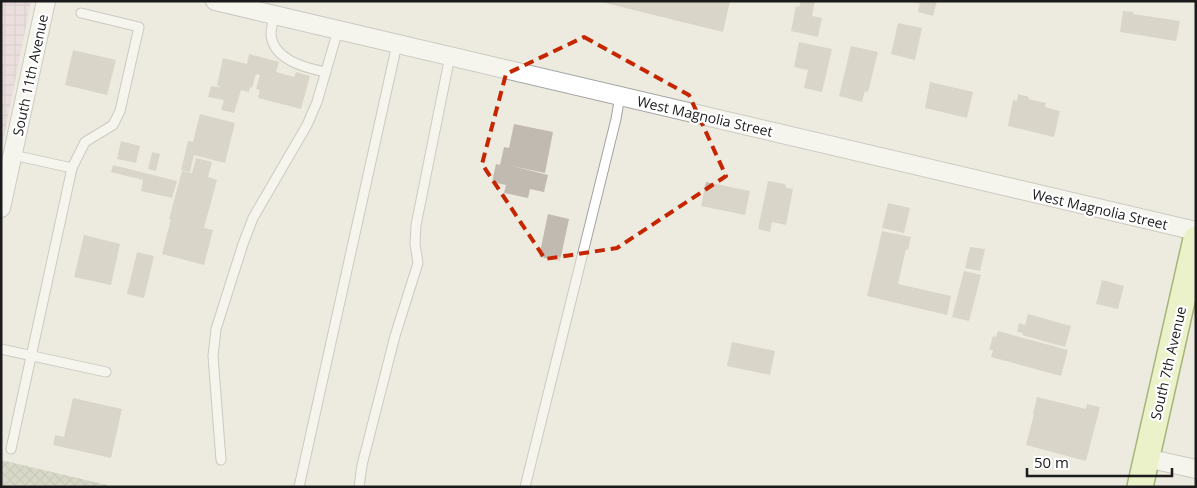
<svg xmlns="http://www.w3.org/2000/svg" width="1197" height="488" font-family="'Open Sans',sans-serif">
	<defs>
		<pattern id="industrial-grid" width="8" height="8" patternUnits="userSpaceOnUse" patternTransform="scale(1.25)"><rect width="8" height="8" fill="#e6d1de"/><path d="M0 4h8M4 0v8" fill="none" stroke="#c5b3be"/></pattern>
		<pattern id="construction-cross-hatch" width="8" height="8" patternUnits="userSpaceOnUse" patternTransform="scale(1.25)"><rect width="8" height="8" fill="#bdc1ab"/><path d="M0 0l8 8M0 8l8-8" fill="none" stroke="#a2a593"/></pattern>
	</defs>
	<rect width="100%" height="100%" fill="#edebdf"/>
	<path fill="url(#industrial-grid)" d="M 1,1 L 31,1 L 1,152 Z"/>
	<path fill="url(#construction-cross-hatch)" d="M 1,460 L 107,485 L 107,487 L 1,487 Z"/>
	<path fill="#c1bab0" d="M 597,1 L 730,1 L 723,32 Z
		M 801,1 L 815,1 L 812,16 L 822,18 L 818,37 L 791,31 L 796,6 L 799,7 Z
		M 909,1 L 937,1 L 933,16 L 918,12 L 920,4 Z
		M 1123,11 L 1133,12 L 1133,14 L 1180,21 L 1176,41 L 1120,32 Z
		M 898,23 L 922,28 L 915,60 L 891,54 Z
		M 799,42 L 832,49 L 822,92 L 804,88 L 808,70 L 794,67 Z
		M 851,46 L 878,52 L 868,92 L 865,91 L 862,102 L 839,96 Z
		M 73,50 L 116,60 L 107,95 L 65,85 Z
		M 249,54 L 279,62 L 276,72 L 294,77 L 296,72 L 310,76 L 301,109 L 258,98 L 260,90 L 256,89 L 260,75 L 256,74 L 252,88 L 250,87 L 249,92 L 241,90 L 234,113 L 221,110 L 224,100 L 208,97 L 211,86 L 219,87 L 220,86 L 217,85 L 223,58 L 247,64 Z
		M 930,82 L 973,92 L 967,118 L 925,108 Z
		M 1018,94 L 1029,97 L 1028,99 L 1046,103 L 1045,107 L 1060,111 L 1054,137 L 1008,126 L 1013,100 L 1017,101 Z
		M 200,114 L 235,123 L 225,163 L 194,155 L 190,172 L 181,170 L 188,141 L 193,142 Z
		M 514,124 L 553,132 L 545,173 L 512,166 L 548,175 L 544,192 L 530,189 L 528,198 L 504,193 L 506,185 L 492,182 L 496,164 L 500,165 L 504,147 L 509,148 Z
		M 121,141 L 140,146 L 136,163 L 117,159 Z
		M 152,152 L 160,154 L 156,171 L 148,169 Z
		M 196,158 L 212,162 L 208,177 L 217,180 L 204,228 L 213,230 L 204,265 L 162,254 L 171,219 L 169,219 L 182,171 L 192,173 Z
		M 113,165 L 177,181 L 172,198 L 141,191 L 143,180 L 111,172 Z
		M 768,181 L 785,184 L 787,188 L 793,189 L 786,225 L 772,222 L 770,232 L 758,229 Z
		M 706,182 L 750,191 L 745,215 L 701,206 Z
		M 888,203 L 910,208 L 904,233 L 882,228 Z
		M 548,214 L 569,219 L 560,261 L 539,257 Z
		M 882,231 L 911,237 L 908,250 L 906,249 L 898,284 L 951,296 L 947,315 L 867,296 Z
		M 84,235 L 120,244 L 111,285 L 74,277 Z
		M 970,247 L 985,249 L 980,271 L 965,268 Z
		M 137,252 L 154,256 L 144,298 L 127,294 Z
		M 964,271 L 981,275 L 969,321 L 952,317 Z
		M 1102,280 L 1124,286 L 1118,309 L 1096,304 Z
		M 1028,314 L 1071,326 L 1065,347 L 1022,335 L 1023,333 L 1017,332 L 1019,323 L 1025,325 Z
		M 998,331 L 1068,350 L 1061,376 L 991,357 L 993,350 L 989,350 L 993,336 L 996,337 Z
		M 732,342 L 775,351 L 770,375 L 727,366 Z
		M 1037,397 L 1086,409 L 1087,404 L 1100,407 L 1086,461 L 1026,445 L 1034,414 L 1033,414 Z
		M 73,398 L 122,409 L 111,458 L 53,445 L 55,435 L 64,437 Z"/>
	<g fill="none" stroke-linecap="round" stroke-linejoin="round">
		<defs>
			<path id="lane" d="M 274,15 C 273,21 271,29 271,35 C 274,60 305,68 326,72
				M 13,155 L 72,168
				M 1,349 L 106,372
				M 11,449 L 72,168 L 85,142 L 113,125 L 120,111 L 139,27 L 81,13
				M 221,460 L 213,356 L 216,329 L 243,244 L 253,218 L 307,125 L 317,102 L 338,30
				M 299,487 L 397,44
				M 359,487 L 362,465 L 395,336 L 418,263 L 415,244 L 416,225 L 450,56
				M 525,487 L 616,119 L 620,96"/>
			<path id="street" d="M 215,1 L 1196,231
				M 1,208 L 46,1
				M 1146,458 L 1196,469"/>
			<path id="secondary" d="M 1140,487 L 1196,239"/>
		</defs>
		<use href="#lane" stroke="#a2a2a2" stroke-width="11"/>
		<use href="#street" stroke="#a2a2a2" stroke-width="20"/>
		<use href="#secondary" stroke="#507201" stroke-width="28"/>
		<use href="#lane" stroke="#fff" stroke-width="9"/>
		<use href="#street" stroke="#fff" stroke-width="18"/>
		<use href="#secondary" stroke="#e9fbaf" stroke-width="25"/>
	</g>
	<path d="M0 0H1197V488H0ZM 584,37 L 689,95 L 726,176 L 617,248 L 545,259 L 482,164 L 506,74 Z" fill="#edebdf" fill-opacity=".55" fill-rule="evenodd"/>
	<path fill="none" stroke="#c52600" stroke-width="4" stroke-dasharray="10 6" stroke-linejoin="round" d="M 584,37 L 689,95 L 726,176 L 617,248 L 545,259 L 482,164 L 506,74 Z"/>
	<g text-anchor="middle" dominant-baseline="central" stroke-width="4.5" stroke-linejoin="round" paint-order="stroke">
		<g font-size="14" fill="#1b1b1b" stroke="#fff">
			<text transform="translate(30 75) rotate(-78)">South 11th Avenue</text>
			<text transform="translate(705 116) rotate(13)">West Magnolia Street</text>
			<text transform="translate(1100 209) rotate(13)">West Magnolia Street</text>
			<text transform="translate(1168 363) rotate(-77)">South 7th Avenue</text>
		</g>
	</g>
	<rect width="1197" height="488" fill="none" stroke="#1b1b1b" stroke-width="5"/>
	<path d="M1027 468v8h145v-8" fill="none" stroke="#1b1b1b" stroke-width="2.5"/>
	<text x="1034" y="468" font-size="15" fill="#1b1b1b" stroke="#ffffff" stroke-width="4" paint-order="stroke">50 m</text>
</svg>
